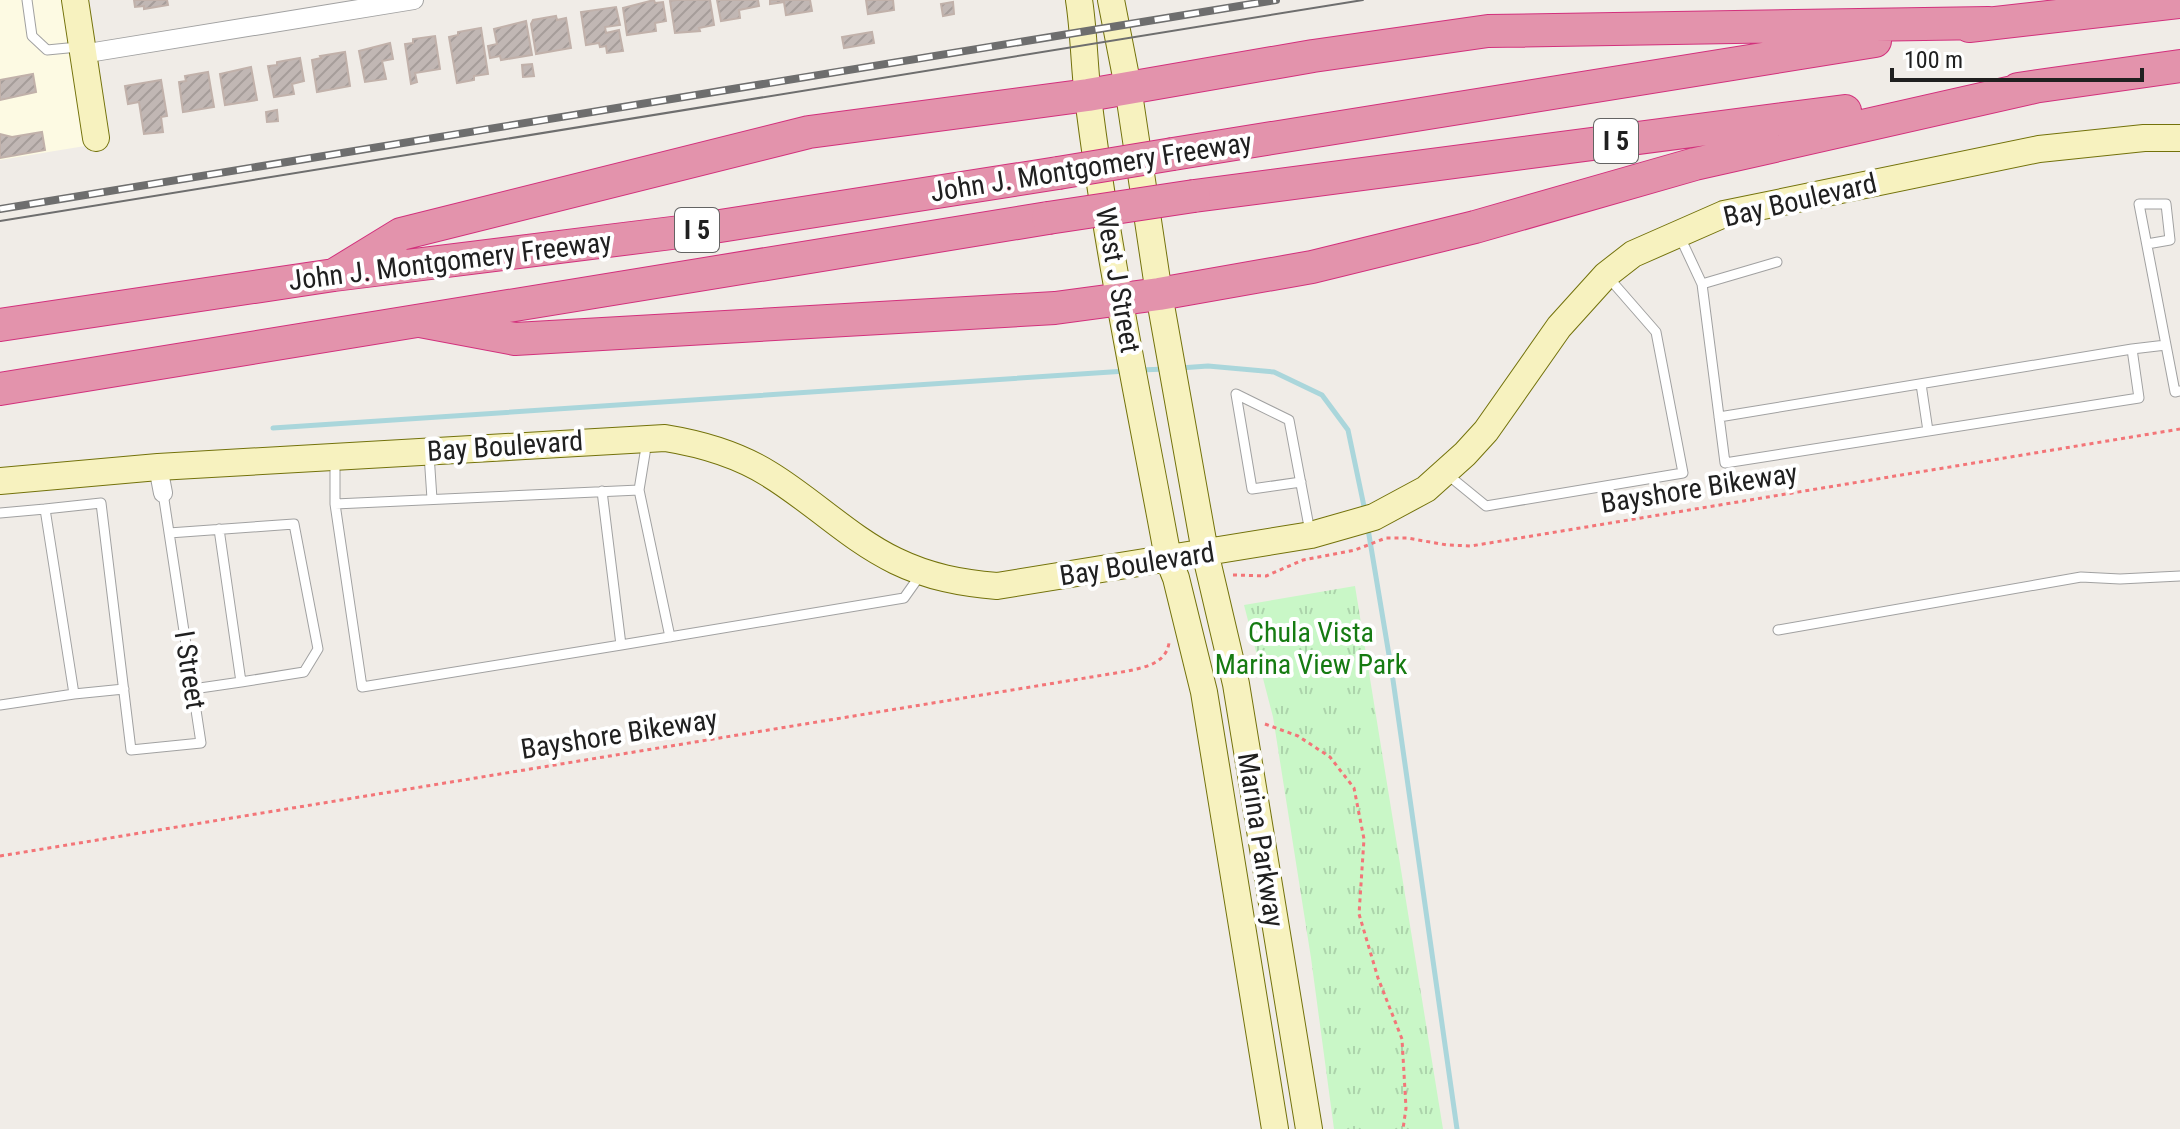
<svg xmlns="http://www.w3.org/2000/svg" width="2180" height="1129" font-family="'Roboto Condensed',sans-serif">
	<defs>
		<pattern id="park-tufts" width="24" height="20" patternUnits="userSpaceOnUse" patternTransform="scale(2)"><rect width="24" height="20" fill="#c9f7c7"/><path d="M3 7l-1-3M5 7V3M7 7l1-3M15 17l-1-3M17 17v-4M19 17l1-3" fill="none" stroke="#acd3ab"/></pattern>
		<pattern id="building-hatch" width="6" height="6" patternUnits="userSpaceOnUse" patternTransform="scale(2)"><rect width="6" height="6" fill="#c1b7b4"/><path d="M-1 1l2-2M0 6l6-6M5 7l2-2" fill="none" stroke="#a69d9a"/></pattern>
	</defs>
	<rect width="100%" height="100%" fill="#f0ece7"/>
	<path fill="#fdfae3" d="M 0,0 L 62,0 L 85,146 L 0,160 Z"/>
	<path fill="url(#park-tufts)" d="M 1355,586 L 1443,1129 L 1334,1129 L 1311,958 L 1273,717 L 1244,605 Z"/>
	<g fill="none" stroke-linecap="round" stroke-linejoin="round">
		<path stroke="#aad6db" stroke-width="5" d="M 1180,368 L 1208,366 L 1274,372 L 1322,395 L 1348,430 L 1365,511
			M 1140,370 L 1166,369
			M 273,428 L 1126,371
			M 1368,529 L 1392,673 L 1457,1129"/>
	</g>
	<path fill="url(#building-hatch)" stroke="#c1b1aa" stroke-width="2" d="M 134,0 L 167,0 L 168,5 L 144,9 L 144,6 L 135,7 Z
		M 654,0 L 655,3 L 663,2 L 666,21 L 655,23 L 656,31 L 627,35 L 623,8 Z
		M 677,0 L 710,0 L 714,25 L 699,28 L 700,31 L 675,33 L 670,1 Z
		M 717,0 L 758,0 L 759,6 L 739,10 L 740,18 L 721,21 Z
		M 770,0 L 810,0 L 812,11 L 786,15 L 784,2 L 770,4 Z
		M 866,0 L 893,0 L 894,10 L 868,14 Z
		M 953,2 L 954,14 L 943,16 L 941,4 Z
		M 616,7 L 620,25 L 605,27 L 606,33 L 619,30 L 623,51 L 607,53 L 606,46 L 600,47 L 599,43 L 586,45 L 581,12 Z
		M 556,16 L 557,20 L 566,18 L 571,48 L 536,54 L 531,24 L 533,20 Z
		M 526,21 L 532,55 L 501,60 L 500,56 L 490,58 L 488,46 L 497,44 L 494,29 Z
		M 481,28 L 488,74 L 474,76 L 474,80 L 457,83 L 449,37 L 458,35 L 458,32 Z
		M 872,32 L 874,43 L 844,48 L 842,37 Z
		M 435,36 L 440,69 L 415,73 L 417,82 L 411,84 L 405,44 L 413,43 L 413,39 Z
		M 390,43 L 393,59 L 382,61 L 386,79 L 365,82 L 359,51 Z
		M 345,52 L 350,86 L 317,92 L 312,60 L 321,58 L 320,56 Z
		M 300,58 L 304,81 L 292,84 L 294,94 L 274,97 L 268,66 L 277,65 L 277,62 Z
		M 532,64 L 534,76 L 523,77 L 522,65 Z
		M 251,67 L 257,100 L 225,105 L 220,74 Z
		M 208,72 L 214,107 L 183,112 L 179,82 L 186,81 L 185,76 Z
		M 33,74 L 36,92 L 0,100 L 0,80 Z
		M 161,80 L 167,116 L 161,117 L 163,132 L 144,134 L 139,102 L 128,104 L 125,86 Z
		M 277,110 L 278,121 L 267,122 L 266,112 Z
		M 42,132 L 45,150 L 0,158 L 0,134 L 12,137 Z"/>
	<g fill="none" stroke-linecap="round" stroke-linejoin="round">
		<defs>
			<path id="lane" d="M 27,0 L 32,36 L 47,50 L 78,47
				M 1680,237 L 1702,284 L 1725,463 L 2139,398 L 2132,349 L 1719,417
				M 2147,244 L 2170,240 L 2166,204 L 2139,204 L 2166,345
				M 1702,284 L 1777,262
				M 2132,349 L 2166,345 L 2175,392 L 2180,391
				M 1921,384 L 1928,431
				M 429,454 L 432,499
				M 335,460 L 335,504 L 639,490 L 647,441
				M 1448,475 L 1486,506 L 1683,473 L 1656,332 L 1608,277
				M 1301,482 L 1252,489 L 1236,394 L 1289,420 L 1310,532
				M 639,490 L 670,637
				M 335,504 L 362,687 L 621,645 L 602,491
				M 0,513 L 45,509
				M 169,533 L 294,524 L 318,649 L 304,672 L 241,682 L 219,529
				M 1778,630 L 2081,577 L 2120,579 L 2180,576
				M 621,645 L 904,598 L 921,574
				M 124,689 L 74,694 L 45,509 L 101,503 L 131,750 L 201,743 L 163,493
				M 193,689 L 241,682
				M 0,705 L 74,694"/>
			<path id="street" d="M 82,54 L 414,0
				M 158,467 L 163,493"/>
			<path id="secondary" d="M 75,0 L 96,138
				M 1079,0 C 1084,32 1084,64 1088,97 C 1107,252 1140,405 1168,558 L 1176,578 L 1204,692 L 1275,1129
				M 1111,0 L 1128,87 L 1159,294 L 1205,552 L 1236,684 L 1309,1129
				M 0,481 L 158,467 L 665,438 C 702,444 737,454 769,474 C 812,500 850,539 896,561 C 929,577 961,583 997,586 L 1311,535 L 1374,517 L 1426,489 L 1465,454 L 1486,431 L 1559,327 L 1606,275 L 1633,254 L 1724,214 L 2039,149 L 2144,138 L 2180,138"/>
			<path id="highway" d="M 1969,26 L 2180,2
				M 2018,89 L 2180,66
				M 1173,154 L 1875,41
				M 1194,196 L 1845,111
				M 334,275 L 401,234 L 809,132 L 1088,95 L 1313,56 L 1488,31 L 1989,23
				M 420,321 L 515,339 L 1055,308 L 1159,294 L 1312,267 L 1475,227 L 1695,164 L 2039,86
				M 0,325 L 334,275 L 688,231 L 1058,173
				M 0,389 L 1048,218"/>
		</defs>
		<use href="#lane" stroke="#a1a1a1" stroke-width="11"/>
		<use href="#street" stroke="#a1a1a1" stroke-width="20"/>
		<use href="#secondary" stroke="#73720b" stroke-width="28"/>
		<use href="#highway" stroke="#d2307c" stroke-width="34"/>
		<path stroke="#f37578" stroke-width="3" stroke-dasharray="4 4" stroke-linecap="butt" d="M 1233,575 L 1266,576 L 1303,560 L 1355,550 L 1386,538 L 1407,538 L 1447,545 L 1471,546 L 2180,429
			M 1265,724 L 1298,736 L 1330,757 L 1354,788 L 1364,839 L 1359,914 L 1378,978 L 1402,1039 L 1406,1108 L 1403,1129
			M 0,856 L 1128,671 C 1146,667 1166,663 1169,643"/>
		<use href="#lane" stroke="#fff" stroke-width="9"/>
		<use href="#street" stroke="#fff" stroke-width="18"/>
		<use href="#secondary" stroke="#f7f2bf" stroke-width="26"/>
		<use href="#highway" stroke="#e393ac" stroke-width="32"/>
		<path stroke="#6e6e6e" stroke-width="2" d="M 0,221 L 1363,0"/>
		<defs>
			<path id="rail" d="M 0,209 L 1276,0"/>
		</defs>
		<use href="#rail" stroke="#6e6e6e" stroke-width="8"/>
		<use href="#rail" stroke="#fff" stroke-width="5" stroke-dasharray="15" stroke-linecap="butt"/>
		<defs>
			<path id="highway-bridge" d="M 1058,173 L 1173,154
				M 1048,218 L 1194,196"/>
		</defs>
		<use href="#highway-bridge" stroke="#d2307c" stroke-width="34" stroke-linecap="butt"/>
		<use href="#highway-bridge" stroke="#e393ac" stroke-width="32"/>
	</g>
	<g text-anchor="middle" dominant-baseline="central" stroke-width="8" stroke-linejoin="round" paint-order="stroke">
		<g fill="#fff" stroke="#636363" stroke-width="2">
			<rect x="1594" y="119" width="44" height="44" rx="6"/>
			<rect x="675" y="208" width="44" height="44" rx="6"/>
		</g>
		<g font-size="26" font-weight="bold" fill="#202020">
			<text x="1616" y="141">I 5</text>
			<text x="697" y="230">I 5</text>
		</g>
		<g font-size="28" fill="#202020" stroke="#fff">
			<text transform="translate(1091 167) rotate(-9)">John J. Montgomery Freeway</text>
			<text transform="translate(1800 200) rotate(-13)">Bay Boulevard</text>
			<text transform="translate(450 261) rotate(-7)">John J. Montgomery Freeway</text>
			<text transform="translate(1118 280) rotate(80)">West J Street</text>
			<text transform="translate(505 446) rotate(-4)">Bay Boulevard</text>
			<text transform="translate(1699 488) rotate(-9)">Bayshore Bikeway</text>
			<text transform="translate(1137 564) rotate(-9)">Bay Boulevard</text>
			<text transform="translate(190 670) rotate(81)">I Street</text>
			<text transform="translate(619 734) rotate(-9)">Bayshore Bikeway</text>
			<text transform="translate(1261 840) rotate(81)">Marina Parkway</text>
		</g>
		<g font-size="28" fill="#167b12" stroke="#fff">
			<text x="1311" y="632">Chula Vista<tspan x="1311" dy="32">Marina View Park</tspan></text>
		</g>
	</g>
	<path d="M1892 68v12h250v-12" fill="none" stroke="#202020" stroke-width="4"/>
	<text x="1904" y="68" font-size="24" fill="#202020" stroke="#ffffff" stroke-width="6" paint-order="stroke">100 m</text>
</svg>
